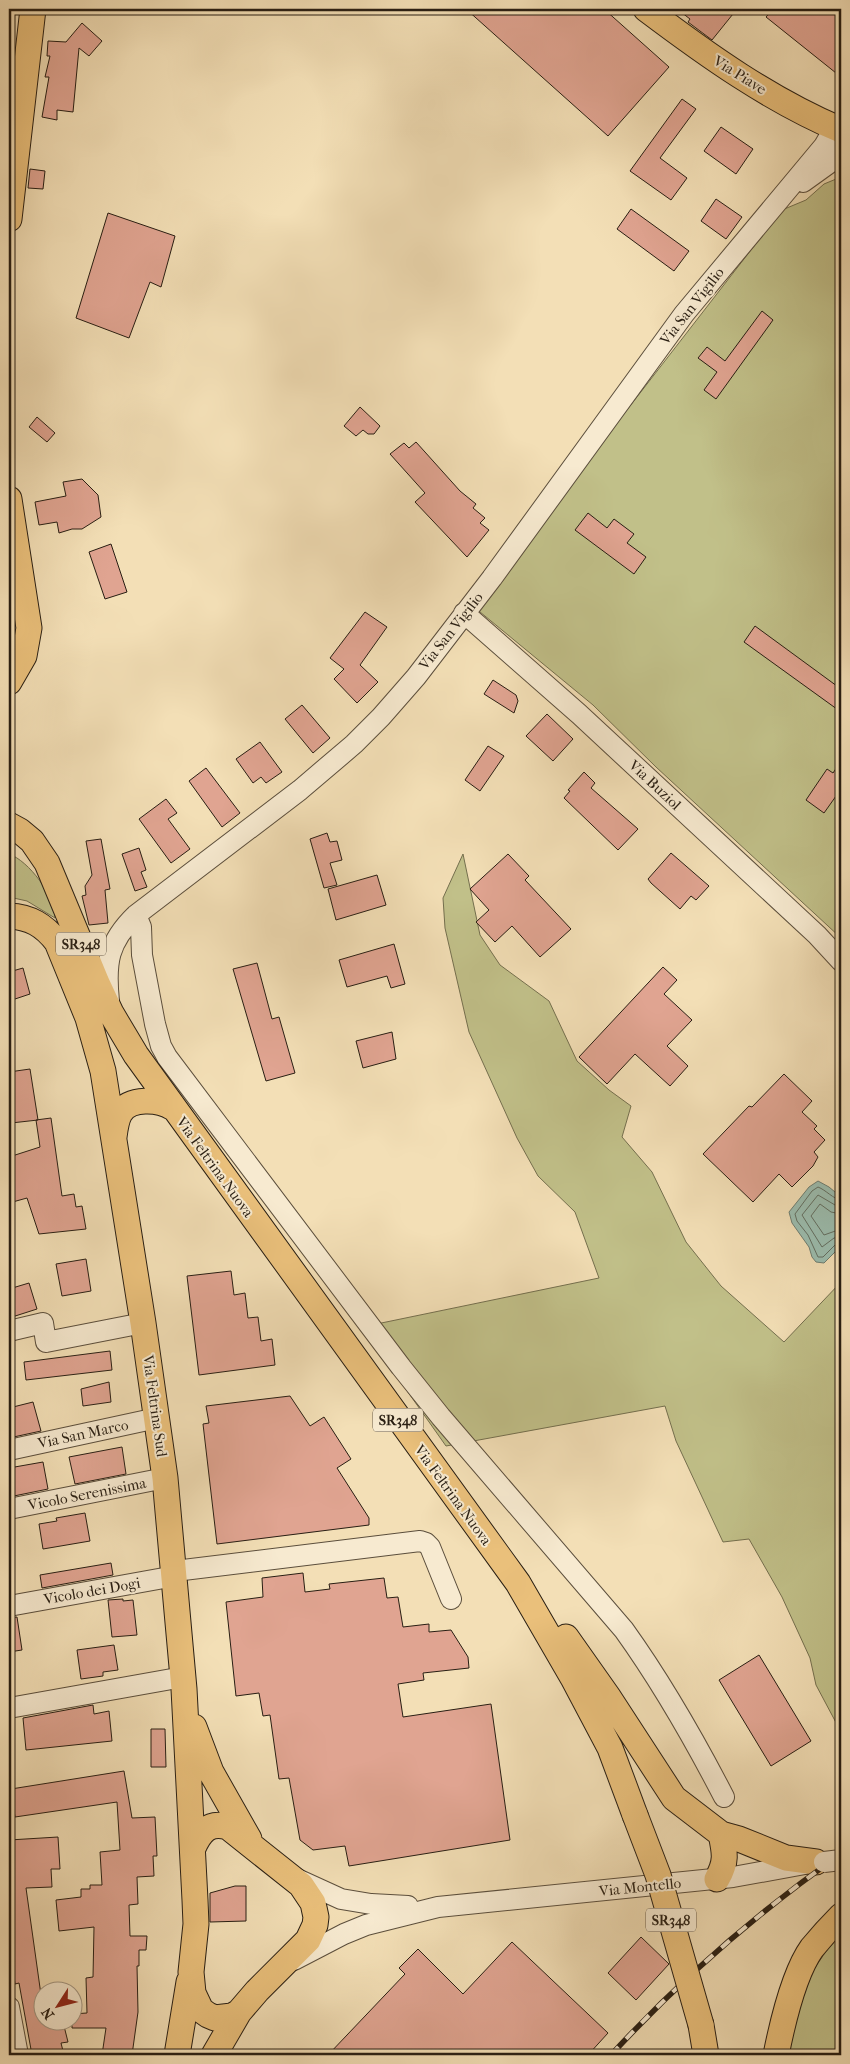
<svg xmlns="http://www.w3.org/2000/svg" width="850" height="2064" font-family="'IM FELL French Canon',serif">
	<rect width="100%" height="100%" fill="#f3dfb6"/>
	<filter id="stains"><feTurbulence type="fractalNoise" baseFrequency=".004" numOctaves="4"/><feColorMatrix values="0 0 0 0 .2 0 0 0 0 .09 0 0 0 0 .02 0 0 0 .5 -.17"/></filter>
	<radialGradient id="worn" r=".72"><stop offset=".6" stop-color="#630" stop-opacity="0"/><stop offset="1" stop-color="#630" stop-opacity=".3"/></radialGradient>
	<path fill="#c1c089" stroke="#746f4e" d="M 841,177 L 841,938 L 656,767 L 593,705 L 474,607 L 782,210 L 806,200 L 824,184 Z
		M 9,854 C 29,861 55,896 55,918 L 27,901 L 9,897 Z
		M 463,854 L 480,935 L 500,965 L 549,1001 L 577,1061 L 609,1090 L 631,1106 L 622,1137 L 652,1172 L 686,1242 L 721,1286 L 784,1342 L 841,1282 L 841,1732 L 816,1685 L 810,1658 L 782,1597 L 749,1539 L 723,1542 L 676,1441 L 665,1406 L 446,1446 L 362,1327 L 599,1278 L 575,1212 L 538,1176 L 517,1138 L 469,1032 L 445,928 L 443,898 Z
		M 841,1934 L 841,2055 L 773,2055 L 803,1985 L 827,1950 Z"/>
	<path fill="#9bbdaf" stroke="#6d7d71" d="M 818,1181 L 829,1187 L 841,1197 L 841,1246 L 824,1263 L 816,1262 L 812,1257 L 809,1247 L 792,1223 L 789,1212 L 809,1187 Z"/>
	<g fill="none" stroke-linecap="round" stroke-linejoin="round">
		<path stroke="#626e61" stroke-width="1" d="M 841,1200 C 833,1199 826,1190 818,1187 L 812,1191 L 795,1214 L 797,1221 L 808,1235 L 818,1257 L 823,1257 L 836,1244 L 841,1243
			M 841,1207 L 835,1205 L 818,1195 L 802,1215 L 822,1247 L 834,1238 L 841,1237
			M 841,1214 L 831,1212 L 820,1204 L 811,1216 L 824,1235 L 841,1229"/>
	</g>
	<path fill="#e0a491" stroke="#281e13" d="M 466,9 L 604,9 L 669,67 L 608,136 Z
		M 677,9 L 737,9 L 712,40 L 688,22 L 690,19 Z
		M 773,9 L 841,9 L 841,77 L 766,17 Z
		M 82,23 L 102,41 L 89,56 L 79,48 L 73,112 L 57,110 L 57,120 L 42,117 L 49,77 L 45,77 L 50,56 L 47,56 L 48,41 L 66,42 Z
		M 682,99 L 696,109 L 660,158 L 687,178 L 671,200 L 630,171 Z
		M 721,127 L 753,149 L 736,174 L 704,151 Z
		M 30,169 L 45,171 L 43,189 L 28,188 Z
		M 716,199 L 742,217 L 726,239 L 701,221 Z
		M 631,209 L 689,251 L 674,271 L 617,229 Z
		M 108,213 L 175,236 L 161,287 L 150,282 L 129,338 L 76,318 Z
		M 762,311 L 773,320 L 716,399 L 704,390 L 717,372 L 698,358 L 707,347 L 725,361 Z
		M 360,407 L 380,426 L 374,434 L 368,434 L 363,430 L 356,436 L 344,426 Z
		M 37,417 L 55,433 L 47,442 L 29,427 Z
		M 416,442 L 460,491 L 476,504 L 473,508 L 485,518 L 480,523 L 489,530 L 467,557 L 415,502 L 425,493 L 390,454 L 404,443 L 409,448 Z
		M 82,479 L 98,495 L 101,517 L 82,529 L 72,529 L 59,533 L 57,522 L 39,525 L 35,502 L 66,496 L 63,482 Z
		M 588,513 L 607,528 L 614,519 L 634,534 L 627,543 L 646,557 L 634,574 L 575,530 Z
		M 111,544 L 127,592 L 105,599 L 89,552 Z
		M 365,612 L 387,627 L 360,665 L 378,682 L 357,703 L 334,679 L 344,669 L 330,658 Z
		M 755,626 L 841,689 L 841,712 L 744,642 Z
		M 493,680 L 516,695 L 518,701 L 514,713 L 484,694 Z
		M 302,705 L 330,738 L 313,753 L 285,719 Z
		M 547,714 L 573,739 L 553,761 L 526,736 Z
		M 260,742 L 282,772 L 266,783 L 261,777 L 253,783 L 236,759 Z
		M 488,746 L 504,756 L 480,791 L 465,780 Z
		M 841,761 L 841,789 L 824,813 L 806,800 L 827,769 L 833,773 Z
		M 206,768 L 240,813 L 222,827 L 189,781 Z
		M 584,772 L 595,783 L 591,788 L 638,829 L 618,850 L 564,798 L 570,791 L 568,790 Z
		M 166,799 L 177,813 L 168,819 L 190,849 L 171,863 L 139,819 Z
		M 327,833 L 330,842 L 337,841 L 342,860 L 330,863 L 337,885 L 324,888 L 310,839 Z
		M 101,839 L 110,889 L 105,890 L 108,923 L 89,925 L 82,896 L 86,895 L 85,886 L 92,875 L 86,841 Z
		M 139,848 L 146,870 L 141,872 L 147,887 L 135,891 L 122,854 Z
		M 671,853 L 709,886 L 696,900 L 691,896 L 680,909 L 651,883 L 648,879 Z
		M 508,854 L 529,876 L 525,880 L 571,929 L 540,957 L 512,926 L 495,942 L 476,922 L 489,910 L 470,889 Z
		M 377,875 L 386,905 L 336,920 L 328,889 Z
		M 394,944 L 405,984 L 391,988 L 387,976 L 347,987 L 339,960 Z
		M 257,963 L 272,1019 L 279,1017 L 295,1073 L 266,1081 L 233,969 Z
		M 663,967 L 677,980 L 664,994 L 692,1020 L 667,1046 L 688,1066 L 670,1086 L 635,1054 L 607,1084 L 579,1057 Z
		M 23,968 L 30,994 L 9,1001 L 9,972 Z
		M 392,1032 L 396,1059 L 363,1068 L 356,1041 Z
		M 30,1069 L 38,1120 L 11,1123 L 9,1105 L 9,1072 Z
		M 784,1074 L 812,1101 L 802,1112 L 817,1126 L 814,1129 L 825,1140 L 814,1152 L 818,1157 L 813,1166 L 792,1187 L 779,1174 L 753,1202 L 703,1154 L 749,1106 L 752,1107 Z
		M 51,1118 L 62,1196 L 74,1194 L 76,1207 L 82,1206 L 86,1229 L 39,1234 L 27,1198 L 9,1203 L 9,1157 L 40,1147 L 36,1120 Z
		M 86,1259 L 91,1291 L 62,1296 L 56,1264 Z
		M 231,1271 L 234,1295 L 245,1293 L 248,1318 L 258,1317 L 261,1341 L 272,1339 L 275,1365 L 199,1375 L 187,1276 Z
		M 29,1283 L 37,1309 L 9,1318 L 9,1289 Z
		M 110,1351 L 112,1370 L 26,1380 L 24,1362 Z
		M 109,1382 L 111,1402 L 83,1406 L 81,1389 Z
		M 290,1396 L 310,1426 L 324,1417 L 351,1459 L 337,1468 L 369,1518 L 369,1525 L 217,1544 L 203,1424 L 209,1423 L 206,1406 Z
		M 33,1402 L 41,1431 L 9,1438 L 9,1408 Z
		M 122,1447 L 126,1474 L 75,1484 L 69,1457 Z
		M 43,1462 L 48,1489 L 9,1497 L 9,1468 Z
		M 85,1513 L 90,1541 L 43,1549 L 39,1524 L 57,1521 L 56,1518 Z
		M 111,1563 L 113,1575 L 42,1588 L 40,1575 Z
		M 303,1573 L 305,1592 L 330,1589 L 329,1584 L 384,1578 L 387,1598 L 398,1597 L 403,1627 L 429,1624 L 429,1632 L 451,1630 L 468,1657 L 469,1668 L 423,1673 L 424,1680 L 398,1684 L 403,1717 L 491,1704 L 510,1840 L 349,1866 L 345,1846 L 313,1850 L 300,1840 L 289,1778 L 279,1779 L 270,1715 L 263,1716 L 259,1693 L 236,1696 L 226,1602 L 263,1597 L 262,1578 Z
		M 123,1599 L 123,1601 L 133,1600 L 137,1635 L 112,1637 L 108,1600 Z
		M 17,1617 L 22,1650 L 9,1652 L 9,1618 Z
		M 114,1645 L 118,1670 L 103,1672 L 103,1676 L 81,1679 L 77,1650 Z
		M 759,1655 L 811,1741 L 771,1766 L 719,1680 Z
		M 93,1705 L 94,1714 L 109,1711 L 112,1741 L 26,1750 L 23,1718 Z
		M 151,1729 L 165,1729 L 166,1767 L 151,1767 Z
		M 124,1771 L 132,1818 L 155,1817 L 157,1856 L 153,1856 L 154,1876 L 137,1877 L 138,1904 L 129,1905 L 130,1936 L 147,1936 L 146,1950 L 139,1950 L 139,1966 L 137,1966 L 138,2012 L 132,2055 L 102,2055 L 106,2028 L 72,2028 L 72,2014 L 87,2013 L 86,1978 L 93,1977 L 94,1927 L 59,1931 L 56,1900 L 81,1897 L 81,1889 L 90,1889 L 90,1885 L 102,1885 L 100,1852 L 120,1850 L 117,1802 L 15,1817 L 11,1789 Z
		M 58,1837 L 60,1869 L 51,1869 L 52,1887 L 26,1888 L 42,2002 L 42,2022 L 63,2022 L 68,2042 L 61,2043 L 64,2055 L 32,2055 L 19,1983 L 15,1984 L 9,1944 L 9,1840 Z
		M 235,1886 L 246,1886 L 246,1921 L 210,1922 L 210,1893 Z
		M 641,1937 L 669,1964 L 636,2000 L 608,1973 Z
		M 512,1942 L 608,2033 L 588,2055 L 328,2055 L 405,1974 L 399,1968 L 418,1949 L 463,1994 Z"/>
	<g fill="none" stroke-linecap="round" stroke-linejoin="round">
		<defs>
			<path id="minor" d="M 803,182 L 835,159 L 841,151
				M 464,613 L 579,714 L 817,935 L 841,961
				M 136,915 L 141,927 L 142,955 L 155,1024 L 161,1046 L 167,1057 L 401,1367 L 441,1417 L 624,1630 C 662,1683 694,1739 724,1797
				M 109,1001 C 105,963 108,942 136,915 L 300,790 L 354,744 L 381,717 L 416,677 L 492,578 L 684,314 L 824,146 L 835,127
				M 9,1331 L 43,1323 L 46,1342 L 143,1323
				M 9,1450 L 157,1418
				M 9,1509 L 165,1478
				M 175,1571 L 420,1541 L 426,1543 L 430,1547 L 451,1599
				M 9,1606 L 175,1576
				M 9,1708 L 183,1677
				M 295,1878 L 341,1899 L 371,1904 L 408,1906
				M 294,1960 L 344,1934 L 366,1925 L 438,1907 L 733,1877 L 805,1864
				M 9,2007 L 18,2055"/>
			<path id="major" d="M 646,9 C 707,55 770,100 841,130
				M 9,219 L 33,9
				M 9,499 L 29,628 L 24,656 L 9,682
				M 9,825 L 20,831 L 32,841 L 47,863 L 97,983 L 111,1013 L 136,1055 L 518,1583 L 573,1678 L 610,1748 L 635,1815
				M 9,916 C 30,917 44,925 57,942 L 88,1018 L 103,1071 L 143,1323 L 165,1478 L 184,1689 L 195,1900 L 196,1924 L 191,1972 L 193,1993 L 201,2010 L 208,2015 L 215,2018 L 232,2016 L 239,2012 L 257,1991 L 308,1940 L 315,1925 L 316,1917 L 313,1903 L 301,1885 L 228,1827 C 209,1821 200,1832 193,1848
				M 114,1137 C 115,1129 116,1120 120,1113 C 130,1097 159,1099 173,1108
				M 566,1637 L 609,1698 L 674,1798 L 721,1834 L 739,1839 L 786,1858 L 816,1862
				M 194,1727 L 211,1772 L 249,1839
				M 717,1879 C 727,1862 725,1853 721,1834
				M 701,2025 L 706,2055
				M 177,2055 L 189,1982
				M 214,2055 L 239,2012
				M 776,2055 C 782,2025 794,1973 812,1948 C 821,1937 831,1926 841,1916"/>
		</defs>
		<use href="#minor" stroke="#5b4e3c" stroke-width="22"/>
		<use href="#major" stroke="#281e13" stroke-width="27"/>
		<use href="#minor" stroke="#f7ead0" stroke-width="20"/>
		<use href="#major" stroke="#eac07b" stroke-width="25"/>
		<defs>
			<path id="rail" d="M 611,2055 C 680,1980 758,1912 841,1854"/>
		</defs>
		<use href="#rail" stroke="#281e13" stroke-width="5.5"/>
		<use href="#rail" stroke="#f7ead0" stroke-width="4" stroke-dasharray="11" stroke-linecap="butt"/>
		<defs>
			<path id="minor-bridge" d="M 824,1862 L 841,1860"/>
			<path id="major-bridge" d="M 635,1815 L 658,1875 L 701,2025"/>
		</defs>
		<use href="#minor-bridge" stroke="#5b4e3c" stroke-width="22" stroke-linecap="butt"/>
		<use href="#major-bridge" stroke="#281e13" stroke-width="27" stroke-linecap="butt"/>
		<use href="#minor-bridge" stroke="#f7ead0" stroke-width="20"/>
		<use href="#major-bridge" stroke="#eac07b" stroke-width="25"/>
	</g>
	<g text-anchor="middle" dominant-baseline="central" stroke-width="4" stroke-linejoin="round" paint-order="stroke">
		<g fill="#f7ead0" stroke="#665b4c" stroke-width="1">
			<rect x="56" y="932.5" width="50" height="23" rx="4"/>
			<rect x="373" y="1408.5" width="50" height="23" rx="4"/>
			<rect x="646" y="1908.5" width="50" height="23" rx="4"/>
		</g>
		<g font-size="14" font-weight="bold" fill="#281e13">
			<text x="81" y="944">SR348</text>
			<text x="398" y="1420">SR348</text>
			<text x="671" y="1920">SR348</text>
		</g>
		<g font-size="15" fill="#281e13" stroke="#f7ead0">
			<text transform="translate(740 75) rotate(32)">Via Piave</text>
			<text transform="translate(692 306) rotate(-52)">Via San Vigilio</text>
			<text transform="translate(451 631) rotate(-52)">Via San Vigilio</text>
			<text transform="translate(655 785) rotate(43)">Via Buziol</text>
			<text transform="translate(215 1167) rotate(54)">Via Feltrina Nuova</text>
			<text transform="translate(155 1406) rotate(82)">Via Feltrina Sud</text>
			<text transform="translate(83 1434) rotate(-12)">Via San Marco</text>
			<text transform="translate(87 1494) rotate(-11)">Vicolo Serenissima</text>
			<text transform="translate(453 1495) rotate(54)">Via Feltrina Nuova</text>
			<text transform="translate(92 1591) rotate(-10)">Vicolo dei Dogi</text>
			<text transform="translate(640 1887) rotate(-6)">Via Montello</text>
		</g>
	</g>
	<rect width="850" height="2064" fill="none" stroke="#f3dfb6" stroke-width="30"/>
	<rect x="10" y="10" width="830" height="2044" fill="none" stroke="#281e13" stroke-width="2.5"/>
	<rect x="15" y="15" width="820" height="2034" fill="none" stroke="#281e13"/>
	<g transform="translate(58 2006) rotate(234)"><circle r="24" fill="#f7ead0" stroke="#a49884"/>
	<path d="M0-4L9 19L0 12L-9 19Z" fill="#8f2418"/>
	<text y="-8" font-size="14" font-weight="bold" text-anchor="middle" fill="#281e13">N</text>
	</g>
	<rect width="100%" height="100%" filter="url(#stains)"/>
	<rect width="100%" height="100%" fill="url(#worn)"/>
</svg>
